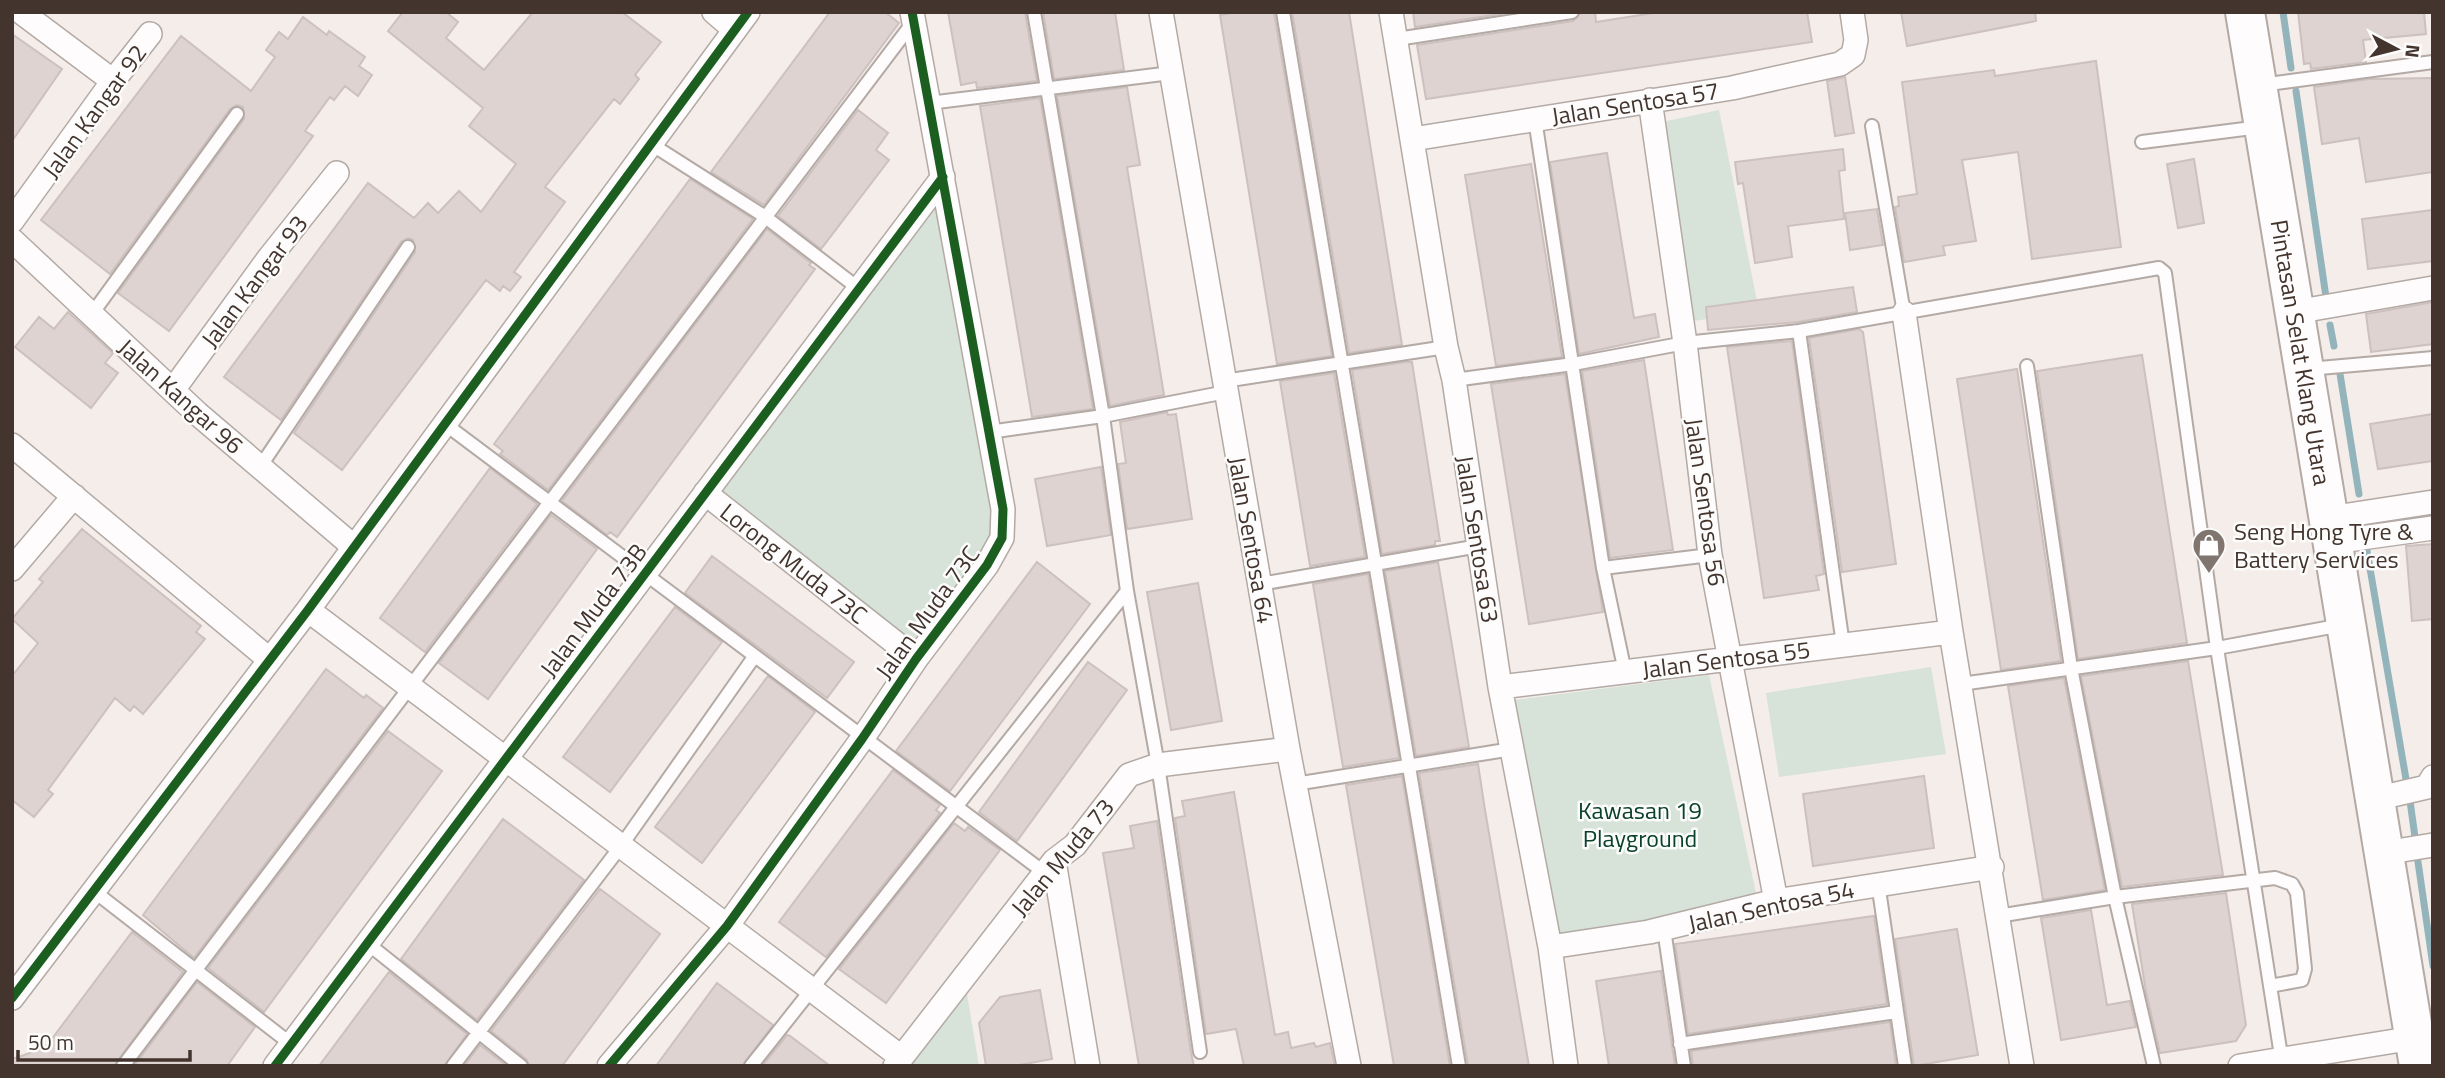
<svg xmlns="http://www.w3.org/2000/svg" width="2445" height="1078" font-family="'Titillium Web',sans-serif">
	<rect width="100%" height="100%" fill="#f5ede9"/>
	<path fill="#d7e3d8" d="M 1719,110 L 1759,311 L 1694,321 L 1662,122 Z
		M 943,177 L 1002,538 L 916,659 L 705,493 Z
		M 1931,667 L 1946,754 L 1779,777 L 1766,693 Z
		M 1709,675 L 1759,907 L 1562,942 L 1515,700 Z
		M 965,982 L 979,1066 L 902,1066 Z"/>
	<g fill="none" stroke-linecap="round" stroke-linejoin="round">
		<path stroke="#94b4bc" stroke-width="7" d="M 2283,12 L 2291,68
			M 2296,91 L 2326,297
			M 2330,325 L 2334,346
			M 2340,374 L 2359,494
			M 2366,545 L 2407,785
			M 2410,801 L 2415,837
			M 2417,855 L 2433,966"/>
	</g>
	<path fill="#ded3d0" stroke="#ccc1be" stroke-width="2" d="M 403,12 L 446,12 L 458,22 L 446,38 L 484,70 L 533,12 L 622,12 L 661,42 L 635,75 L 639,79 L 620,104 L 614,99 L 545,187 L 565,202 L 514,272 L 521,277 L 510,291 L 503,286 L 500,291 L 486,280 L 342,470 L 294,433 L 415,252 L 413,240 L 408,238 L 401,242 L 281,420 L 224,377 L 368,183 L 414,218 L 428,203 L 438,213 L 459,191 L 481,212 L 516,164 L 469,126 L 483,108 L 388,31 Z
		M 830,12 L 885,12 L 899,23 L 764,205 L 711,172 Z
		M 948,12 L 1025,12 L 1037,81 L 977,88 L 976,82 L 961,85 Z
		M 1043,12 L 1115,12 L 1124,70 L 1054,79 Z
		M 1237,12 L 1274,12 L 1332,356 L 1277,364 L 1220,15 Z
		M 1292,12 L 1349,12 L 1402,345 L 1349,353 Z
		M 1413,12 L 1513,12 L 1415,27 Z
		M 1581,12 L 1595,12 L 1596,22 L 1660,12 L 1807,12 L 1812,42 L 1426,99 L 1417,45 L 1573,21 Z
		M 1901,12 L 2035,12 L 2036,21 L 1907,46 Z
		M 2298,12 L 2424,12 L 2426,34 L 2363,40 L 2366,62 L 2311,69 L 2310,63 L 2304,64 Z
		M 303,17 L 327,35 L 329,31 L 365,57 L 359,66 L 372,75 L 358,96 L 345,86 L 334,100 L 330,97 L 305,131 L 313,136 L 169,331 L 118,293 L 244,119 L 243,107 L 237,105 L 230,109 L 110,274 L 41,220 L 181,36 L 251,91 L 275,57 L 266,50 L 279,32 L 288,39 Z
		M 12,34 L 62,69 L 12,141 Z
		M 2096,61 L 2121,247 L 2032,259 L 2018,152 L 1962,160 L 1976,241 L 1943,246 L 1945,255 L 1904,262 L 1895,207 L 1899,206 L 1898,197 L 1917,194 L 1902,82 L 1994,70 L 1995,76 Z
		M 1845,77 L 1854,133 L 1835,136 L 1827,81 Z
		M 2433,78 L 2433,172 L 2366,182 L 2359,138 L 2322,144 L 2314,87 L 2369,79 Z
		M 1127,87 L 1140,165 L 1127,167 L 1164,395 L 1110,406 L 1057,96 Z
		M 1040,98 L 1093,409 L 1032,417 L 980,106 Z
		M 858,110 L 888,133 L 876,150 L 889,160 L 821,249 L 778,216 Z
		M 1843,149 L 1845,170 L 1839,171 L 1844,219 L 1788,226 L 1792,257 L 1755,263 L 1743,183 L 1738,184 L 1735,162 Z
		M 1607,153 L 1634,318 L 1655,314 L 1659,337 L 1579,354 L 1550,162 Z
		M 2194,159 L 2204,223 L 2178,228 L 2167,164 Z
		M 1531,164 L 1562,357 L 1496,366 L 1465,175 Z
		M 690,179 L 753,219 L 548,490 L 500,454 L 503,451 L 494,444 Z
		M 1877,209 L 1883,245 L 1850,250 L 1845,213 Z
		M 2433,210 L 2433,261 L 2368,269 L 2362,219 Z
		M 767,229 L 811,263 L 809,265 L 815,269 L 617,537 L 610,532 L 607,535 L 562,501 Z
		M 1853,287 L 1857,312 L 1798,322 L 1708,330 L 1706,307 Z
		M 2433,302 L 2433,344 L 2371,352 L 2366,314 Z
		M 68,312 L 113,353 L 105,363 L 118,373 L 91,408 L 15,347 L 39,317 L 54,329 Z
		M 1859,329 L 1863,332 L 1896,564 L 1842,572 L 1809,338 Z
		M 1792,341 L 1824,574 L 1816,576 L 1819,590 L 1764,598 L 1727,347 Z
		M 2142,355 L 2187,643 L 2078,659 L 2037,371 Z
		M 1644,360 L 1673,550 L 1610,558 L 1582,371 Z
		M 1405,362 L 1412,362 L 1440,541 L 1435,541 L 1435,545 L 1382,554 L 1352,370 Z
		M 2017,369 L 2061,661 L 2001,670 L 1957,379 Z
		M 1334,373 L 1365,557 L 1310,566 L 1280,381 Z
		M 1565,374 L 1603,612 L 1529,624 L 1491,384 Z
		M 1167,412 L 1168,415 L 1176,414 L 1192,519 L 1127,529 L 1118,464 L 1126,463 L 1120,422 Z
		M 2433,414 L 2433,461 L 2378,469 L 2370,424 Z
		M 1101,467 L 1111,535 L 1047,546 L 1035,479 Z
		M 490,468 L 537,504 L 425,652 L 380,618 Z
		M 551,515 L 597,549 L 488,699 L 439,663 Z
		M 82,529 L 201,626 L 196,632 L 205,639 L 143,714 L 134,706 L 130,711 L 115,698 L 48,790 L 53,794 L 34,817 L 12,800 L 12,676 L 38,643 L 12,619 L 43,582 L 39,579 Z
		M 2433,544 L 2433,619 L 2412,621 L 2406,546 Z
		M 712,556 L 854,662 L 827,698 L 685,593 Z
		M 1037,562 L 1090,604 L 950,791 L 896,751 Z
		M 1438,562 L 1469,747 L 1416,756 L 1385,571 Z
		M 1368,574 L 1399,758 L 1343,767 L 1313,584 Z
		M 1198,583 L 1222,721 L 1171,730 L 1147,592 Z
		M 675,607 L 722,642 L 610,792 L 563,757 Z
		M 2188,661 L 2223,875 L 2122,887 L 2081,676 Z
		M 1088,662 L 1127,690 L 1017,841 L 979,812 Z
		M 326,669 L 364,698 L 366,695 L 383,708 L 194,958 L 143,915 Z
		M 768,676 L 815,712 L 702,863 L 655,827 Z
		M 2064,678 L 2105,890 L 2043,900 L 2008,686 Z
		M 388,731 L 442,771 L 264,1012 L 208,968 Z
		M 1478,764 L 1485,810 L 1529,1066 L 1468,1066 L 1419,773 Z
		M 893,770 L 940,805 L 936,810 L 940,813 L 826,957 L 779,922 Z
		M 1402,776 L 1450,1066 L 1394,1066 L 1350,809 L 1346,785 Z
		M 1924,776 L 1934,848 L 1813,866 L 1803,794 Z
		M 1234,792 L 1275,1035 L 1288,1032 L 1291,1048 L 1314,1043 L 1316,1047 L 1330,1043 L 1335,1066 L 1244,1066 L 1236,1029 L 1206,1034 L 1175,818 L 1185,816 L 1182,801 Z
		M 503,819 L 584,880 L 477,1020 L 401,959 Z
		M 1157,821 L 1191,1053 L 1194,1066 L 1139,1066 L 1103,853 L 1134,848 L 1130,826 Z
		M 954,823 L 965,831 L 968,827 L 1000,850 L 886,1003 L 839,969 Z
		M 600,889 L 660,934 L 562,1066 L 530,1066 L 526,1059 L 491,1031 Z
		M 2226,893 L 2246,1025 L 2236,1041 L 2160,1053 L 2146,992 L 2132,904 Z
		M 2091,910 L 2107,1005 L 2130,1001 L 2136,1027 L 2061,1040 L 2041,918 Z
		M 1874,916 L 1887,1004 L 1688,1034 L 1675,944 Z
		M 1957,929 L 1978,1055 L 1914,1066 L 1895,939 Z
		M 132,932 L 183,972 L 114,1066 L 12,1066 L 12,1059 L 45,1048 Z
		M 1661,971 L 1675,1066 L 1609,1066 L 1596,981 Z
		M 389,972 L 467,1034 L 444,1066 L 319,1066 Z
		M 197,982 L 255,1027 L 227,1066 L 134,1066 Z
		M 717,983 L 773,1025 L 742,1066 L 656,1066 Z
		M 1040,990 L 1052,1059 L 1014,1066 L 986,1066 L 979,1023 L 1000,997 Z
		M 1890,1022 L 1896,1066 L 1693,1066 L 1691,1051 Z
		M 787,1035 L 790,1036 L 830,1066 L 762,1066 Z
		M 480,1045 L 507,1066 L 464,1066 Z"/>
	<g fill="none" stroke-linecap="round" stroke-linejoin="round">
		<defs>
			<path id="lane" d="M 1034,12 L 1103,416 L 1127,591 L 1158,765 L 1200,1052
				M 1283,12 L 1459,1066
				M 1397,39 L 1572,12
				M 2261,85 L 2433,62
				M 929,103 L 1171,73
				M 1535,119 L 1603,568 L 1625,672
				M 1872,126 L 1904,313
				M 2142,142 L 2260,127
				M 651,144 L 764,216 L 858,288
				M 92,314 L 237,114
				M 1799,331 L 1843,645
				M 2027,366 L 2071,668 L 2115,897 L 2154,1066
				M 2308,369 L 2433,358
				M 1454,380 L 1573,364 L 1685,343 L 1799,331 L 2159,268 L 2165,273 L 2217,648 L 2282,1062
				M 1224,381 L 1446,347
				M 445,424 L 1045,873
				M 989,432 L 1103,416 L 1226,392
				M 260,467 L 408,247
				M 1603,568 L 1710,555
				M 1260,584 L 1479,546
				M 1961,684 L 2217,648 L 2342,625
				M 1295,784 L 1512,749
				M 1878,883 L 1905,1066
				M 95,892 L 291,1044
				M 1998,916 L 2115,897 L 2275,878 L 2292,884 L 2297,893 L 2305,969 L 2302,980 L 2270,986
				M 1664,929 L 1684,1066
				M 367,943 L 521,1066
				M 1680,1044 L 1896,1012
				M 123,1066 L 914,21
				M 453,1066 L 621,846 L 754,657
				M 751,1066 L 1127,591"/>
			<path id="street" d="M 21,12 L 113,81
				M 714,12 L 735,30
				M 1161,12 L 1288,749 L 1349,1066
				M 1391,12 L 1446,347 L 1454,380 L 1500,687 L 1550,947 L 1566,1066
				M 1650,100 L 1685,343 L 1710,555 L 1776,901
				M 1413,139 L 1732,88 L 1840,64 L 1853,55 L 1856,40 L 1852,12
				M 12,221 L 113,81 L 150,34
				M 12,240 L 198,414 L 354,547
				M 2295,312 L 2433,288
				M 1904,313 L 1951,632 L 2022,1066
				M 173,390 L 269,258 L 337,173
				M 12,445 L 270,660
				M 705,493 L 916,659
				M 2329,518 L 2433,502
				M 2333,542 L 2433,528
				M 12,569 L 74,496
				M 308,610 L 901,1057
				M 1500,687 L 1951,632
				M 2375,799 L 2427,787 L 2433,777
				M 2384,853 L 2433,845
				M 1054,861 L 1088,1066
				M 1550,947 L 1649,932 L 1776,901 L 1992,867
				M 12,998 L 308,610 L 748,12
				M 275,1066 L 943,177
				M 609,1066 L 727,926 L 862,739 L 916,659 L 987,565 L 1002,538 L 1003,509 L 912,12
				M 895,1066 L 1054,861 L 1075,845 L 1129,775 L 1158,765 L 1288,749
				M 2240,1066 L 2426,1036"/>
			<g id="highway">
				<path id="s1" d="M 2245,12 L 2419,1066"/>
			</g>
		</defs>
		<use href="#lane" stroke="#b3a9a5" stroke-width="16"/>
		<use href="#street" stroke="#b3a9a5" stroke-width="26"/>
		<use href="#highway" stroke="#b3a9a5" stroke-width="42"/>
		<use href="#lane" stroke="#fefcfc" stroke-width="12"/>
		<use href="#street" stroke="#fefcfc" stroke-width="23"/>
		<use href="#highway" stroke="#fefcfc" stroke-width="38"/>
		<defs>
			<path id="cycleway" d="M 12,998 L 308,610 L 748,12
				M 275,1066 L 943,177
				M 609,1066 L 727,926 L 862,739 L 916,659 L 987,565 L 1002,538 L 1003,509 L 912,12"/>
		</defs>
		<use href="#cycleway" stroke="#fcfcfc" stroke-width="13"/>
		<use href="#cycleway" stroke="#1b5e20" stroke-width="9"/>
	</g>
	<defs>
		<symbol id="shop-pin" viewBox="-11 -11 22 30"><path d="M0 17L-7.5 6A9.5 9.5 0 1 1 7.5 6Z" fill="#81756f" stroke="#fcfcfc"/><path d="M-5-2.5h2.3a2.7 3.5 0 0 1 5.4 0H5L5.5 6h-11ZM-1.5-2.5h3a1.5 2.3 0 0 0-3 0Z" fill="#fff"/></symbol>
	</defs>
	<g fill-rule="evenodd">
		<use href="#shop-pin" x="2190" y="526" width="38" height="52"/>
	</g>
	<g text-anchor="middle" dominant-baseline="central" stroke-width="5" stroke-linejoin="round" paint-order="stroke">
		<g font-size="24" fill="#43342d" stroke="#fcfcfc">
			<text transform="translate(1635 103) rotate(-9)">Jalan Sentosa 57</text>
			<text transform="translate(94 111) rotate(-54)">Jalan Kangar 92</text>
			<text transform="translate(254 281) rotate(-53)">Jalan Kangar 93</text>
			<text stroke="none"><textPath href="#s1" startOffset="345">Pintasan Selat Klang Utara</textPath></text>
			<text transform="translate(181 396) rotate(42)">Jalan Kangar 96</text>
			<text transform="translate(1706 502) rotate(82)">Jalan Sentosa 56</text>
			<text transform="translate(1478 539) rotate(81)">Jalan Sentosa 63</text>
			<text transform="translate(1252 540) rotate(80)">Jalan Sentosa 64</text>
			<text transform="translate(794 563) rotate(38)">Lorong Muda 73C</text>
			<text transform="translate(593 610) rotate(-53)">Jalan Muda 73B</text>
			<text transform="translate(927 612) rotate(-54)">Jalan Muda 73C</text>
			<text transform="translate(1726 659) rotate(-7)">Jalan Sentosa 55</text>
			<text transform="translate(1062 857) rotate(-50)">Jalan Muda 73</text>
			<text transform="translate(1771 906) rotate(-12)">Jalan Sentosa 54</text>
		</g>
		<g font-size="24" fill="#43342d" stroke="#fcfcfc" text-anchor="start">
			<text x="2234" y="531">Seng Hong Tyre &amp;<tspan x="2234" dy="28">Battery Services</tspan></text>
		</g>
		<g font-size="24" fill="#09412b" stroke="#fcfcfc">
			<text x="1640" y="810">Kawasan 19<tspan x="1640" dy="28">Playground</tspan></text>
		</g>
	</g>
	<rect width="2445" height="1078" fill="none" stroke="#43342d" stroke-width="28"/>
	<g transform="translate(2396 49) rotate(97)" stroke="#fcfcfc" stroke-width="5" paint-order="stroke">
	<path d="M0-5L12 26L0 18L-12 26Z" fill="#43342d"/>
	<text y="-10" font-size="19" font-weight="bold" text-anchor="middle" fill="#43342d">N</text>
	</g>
	<path d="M18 1050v10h172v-10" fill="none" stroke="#43342d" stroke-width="3.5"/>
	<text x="28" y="1050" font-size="21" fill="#43342d" stroke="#fcfcfc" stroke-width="5" paint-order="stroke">50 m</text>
</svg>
